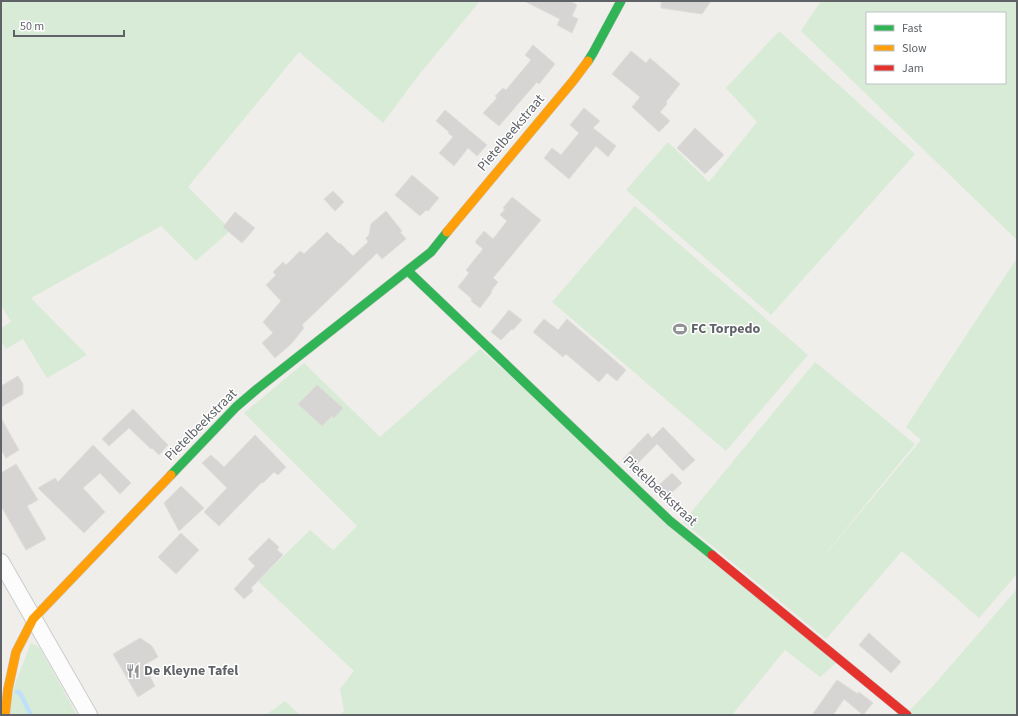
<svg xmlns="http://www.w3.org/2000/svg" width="1018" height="716" font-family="'Source Sans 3',sans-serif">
	<rect width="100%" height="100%" fill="#efeeea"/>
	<path fill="#d8ebd6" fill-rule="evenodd" d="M 1,1 L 480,1 L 418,76 L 383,123 L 299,52 L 188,187 L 231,230 L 196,261 L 161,226 L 31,298 L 87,355 L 47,378 L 23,339 L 6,349 L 1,341 L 1,328 L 11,322 L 1,305 Z
		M 821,1 L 1017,1 L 1017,240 L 801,31 ZM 867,13 L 1005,13 L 1005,83 L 867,83 Z
		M 779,31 L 915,154 L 771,315 L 626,190 L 668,142 L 709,182 L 757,122 L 726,88 Z
		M 635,206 L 808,355 L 726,451 L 552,302 Z
		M 1017,258 L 1017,574 L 979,618 L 902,551 L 826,639 L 683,522 L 815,362 L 915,444 L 809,574 L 921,440 L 906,427 Z
		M 480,349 L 836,663 L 820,677 L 785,650 L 732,715 L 340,715 L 344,711 L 340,689 L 354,671 L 258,581 L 310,530 L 333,550 L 357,526 L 244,413 L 304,363 L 380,437 Z
		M 1017,589 L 1017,715 L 913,715 L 909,711 L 934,685 Z
		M 31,643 L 39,647 L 77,715 L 8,715 L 8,702 Z
		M 285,701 L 300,715 L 266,715 Z"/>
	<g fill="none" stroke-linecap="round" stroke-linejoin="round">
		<path stroke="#bfe0f9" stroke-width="4.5" d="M 17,692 L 20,693 L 31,715"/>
	</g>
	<path fill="#d6d5d3" stroke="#deddd9" d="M 524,1 L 570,1 L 577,5 L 572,16 L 578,19 L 572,33 L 557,25 L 560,19 Z
		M 661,1 L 711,1 L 702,14 L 661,8 Z
		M 533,45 L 555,64 L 539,84 L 537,82 L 499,126 L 483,113 L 497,98 L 495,96 L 503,88 L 506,90 L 531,60 L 525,55 Z
		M 631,51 L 646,63 L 650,58 L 680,84 L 666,102 L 667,104 L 660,112 L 670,121 L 659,132 L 632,107 L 640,97 L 612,74 Z
		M 584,108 L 600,121 L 593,128 L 616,146 L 608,157 L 596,146 L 569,179 L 544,158 L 552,148 L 561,155 L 579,133 L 570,125 Z
		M 445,110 L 487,145 L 477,156 L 468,148 L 454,166 L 439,153 L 453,137 L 448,133 L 449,132 L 436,121 Z
		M 695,128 L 724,155 L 705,174 L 677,148 Z
		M 412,175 L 439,198 L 428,211 L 426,210 L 420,216 L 395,195 Z
		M 333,191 L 344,202 L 335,211 L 324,199 Z
		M 512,197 L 541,220 L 493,278 L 498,282 L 491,291 L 492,292 L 480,308 L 471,301 L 472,299 L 458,287 L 469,273 L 466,270 L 483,249 L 475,242 L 484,231 L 493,239 L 507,221 L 500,215 L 505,209 L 503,208 Z
		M 386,211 L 402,231 L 400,232 L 406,239 L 382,259 L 377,253 L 302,325 L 304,328 L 291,344 L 275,358 L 262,343 L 273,333 L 263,322 L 281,301 L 266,285 L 276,275 L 273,272 L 283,262 L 286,265 L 300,251 L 304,254 L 327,232 L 339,244 L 340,243 L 353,256 L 368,242 L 366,238 L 369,235 L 371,224 Z
		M 235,212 L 255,228 L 242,243 L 223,227 Z
		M 509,310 L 522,320 L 513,330 L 512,329 L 501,340 L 491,332 Z
		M 544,319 L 558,330 L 567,319 L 626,370 L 617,381 L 607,373 L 599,382 L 566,354 L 563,357 L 533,332 Z
		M 18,376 L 23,384 L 23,394 L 1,407 L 1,386 Z
		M 317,385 L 343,408 L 334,418 L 332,416 L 322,426 L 298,404 Z
		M 133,409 L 168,445 L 159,455 L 152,448 L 151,449 L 129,428 L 109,446 L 102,439 Z
		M 1,418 L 19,450 L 6,458 L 1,450 Z
		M 663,427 L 695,460 L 683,471 L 657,444 L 633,468 L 623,459 L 648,433 L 652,438 Z
		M 255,435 L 286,467 L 278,475 L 274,472 L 263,483 L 262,482 L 219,526 L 204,512 L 227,488 L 202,463 L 211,455 L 224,467 Z
		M 93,445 L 131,483 L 120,494 L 100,473 L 83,488 L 105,512 L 84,533 L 38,488 L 55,478 L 58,482 Z
		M 16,464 L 38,500 L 27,506 L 46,539 L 26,550 L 1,506 L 1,473 Z
		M 672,473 L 682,483 L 667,497 L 657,487 Z
		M 181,486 L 204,508 L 179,531 L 164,503 Z
		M 181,533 L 199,550 L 176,574 L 158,557 Z
		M 269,538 L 279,547 L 277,550 L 283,555 L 251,588 L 253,591 L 244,599 L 234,589 L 255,566 L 248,559 Z
		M 869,633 L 901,662 L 891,673 L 859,645 Z
		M 140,638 L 152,646 L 158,657 L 144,665 L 155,686 L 138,697 L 113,654 Z
		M 837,680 L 858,694 L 859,692 L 873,703 L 863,715 L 844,699 L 833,715 L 812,715 Z"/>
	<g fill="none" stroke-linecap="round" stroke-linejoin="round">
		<defs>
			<path id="street" d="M 1,562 L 89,715"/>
			<path id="fast" d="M 588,61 L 593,53 L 621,1
				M 408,271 L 670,521 L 712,555
				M 171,475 L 236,407 L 257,389 L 431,252 L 447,232"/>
			<path id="slow" d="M 447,232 L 573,81 L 588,61
				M 5,715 L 8,689 L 16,652 L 33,619 L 171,475"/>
			<path id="jam" d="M 712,555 L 907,715"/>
		</defs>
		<use href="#street" stroke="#cbcccc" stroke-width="18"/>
		<use href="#fast" stroke="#cacacb" stroke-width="10"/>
		<use href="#slow" stroke="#cacacb" stroke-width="10"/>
		<use href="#jam" stroke="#cacacb" stroke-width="10"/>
		<use href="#street" stroke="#fdfcfc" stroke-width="16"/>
		<use href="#fast" stroke="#30b455" stroke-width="9"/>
		<use href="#slow" stroke="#ff9f0a" stroke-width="9"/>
		<use href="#jam" stroke="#e5322d" stroke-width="9"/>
	</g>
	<defs>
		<symbol id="stadium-bare" viewBox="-9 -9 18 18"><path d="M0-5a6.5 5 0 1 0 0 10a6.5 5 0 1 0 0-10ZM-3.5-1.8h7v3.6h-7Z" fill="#919496" stroke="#fff" stroke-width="2.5" paint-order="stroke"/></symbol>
		<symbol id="restaurant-bare" viewBox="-9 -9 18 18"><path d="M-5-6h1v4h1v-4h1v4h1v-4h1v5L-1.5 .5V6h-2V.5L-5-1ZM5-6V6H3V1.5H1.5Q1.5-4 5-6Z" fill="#919496" stroke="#fff" stroke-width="2.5" paint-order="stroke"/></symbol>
	</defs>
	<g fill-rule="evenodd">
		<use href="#stadium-bare" x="670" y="319" width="20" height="20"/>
		<use href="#restaurant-bare" x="123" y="661" width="20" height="20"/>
	</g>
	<g text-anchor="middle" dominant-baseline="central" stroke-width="3" stroke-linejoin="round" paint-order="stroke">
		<g font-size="14" fill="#5f6368" stroke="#fff">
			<text transform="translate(511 133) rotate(-50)">Pietelbeekstraat</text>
			<text transform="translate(201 425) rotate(-45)">Pietelbeekstraat</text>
			<text transform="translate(660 491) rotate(43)">Pietelbeekstraat</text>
		</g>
		<g font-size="14" font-weight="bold" fill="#5f6368" stroke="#fff" text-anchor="start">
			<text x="691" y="329">FC Torpedo</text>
			<text x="144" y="671">De Kleyne Tafel</text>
		</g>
	</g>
	<rect width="1018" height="716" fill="none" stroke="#5f6368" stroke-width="4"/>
	<rect x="866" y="12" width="140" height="72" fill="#ffffff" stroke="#bfc1c3"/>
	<rect x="874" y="25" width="20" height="6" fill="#30b455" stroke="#bfc1c3"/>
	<text x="902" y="32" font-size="12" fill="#5f6368">Fast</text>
	<rect x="874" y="45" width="20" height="6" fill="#ff9f0a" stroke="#bfc1c3"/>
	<text x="902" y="52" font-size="12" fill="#5f6368">Slow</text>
	<rect x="874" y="65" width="20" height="6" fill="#e5322d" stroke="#bfc1c3"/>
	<text x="902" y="72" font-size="12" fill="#5f6368">Jam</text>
	<path d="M14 30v6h110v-6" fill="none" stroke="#5f6368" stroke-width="2"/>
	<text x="20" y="30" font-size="12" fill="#5f6368" stroke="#ffffff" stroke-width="3" paint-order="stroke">50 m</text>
</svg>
